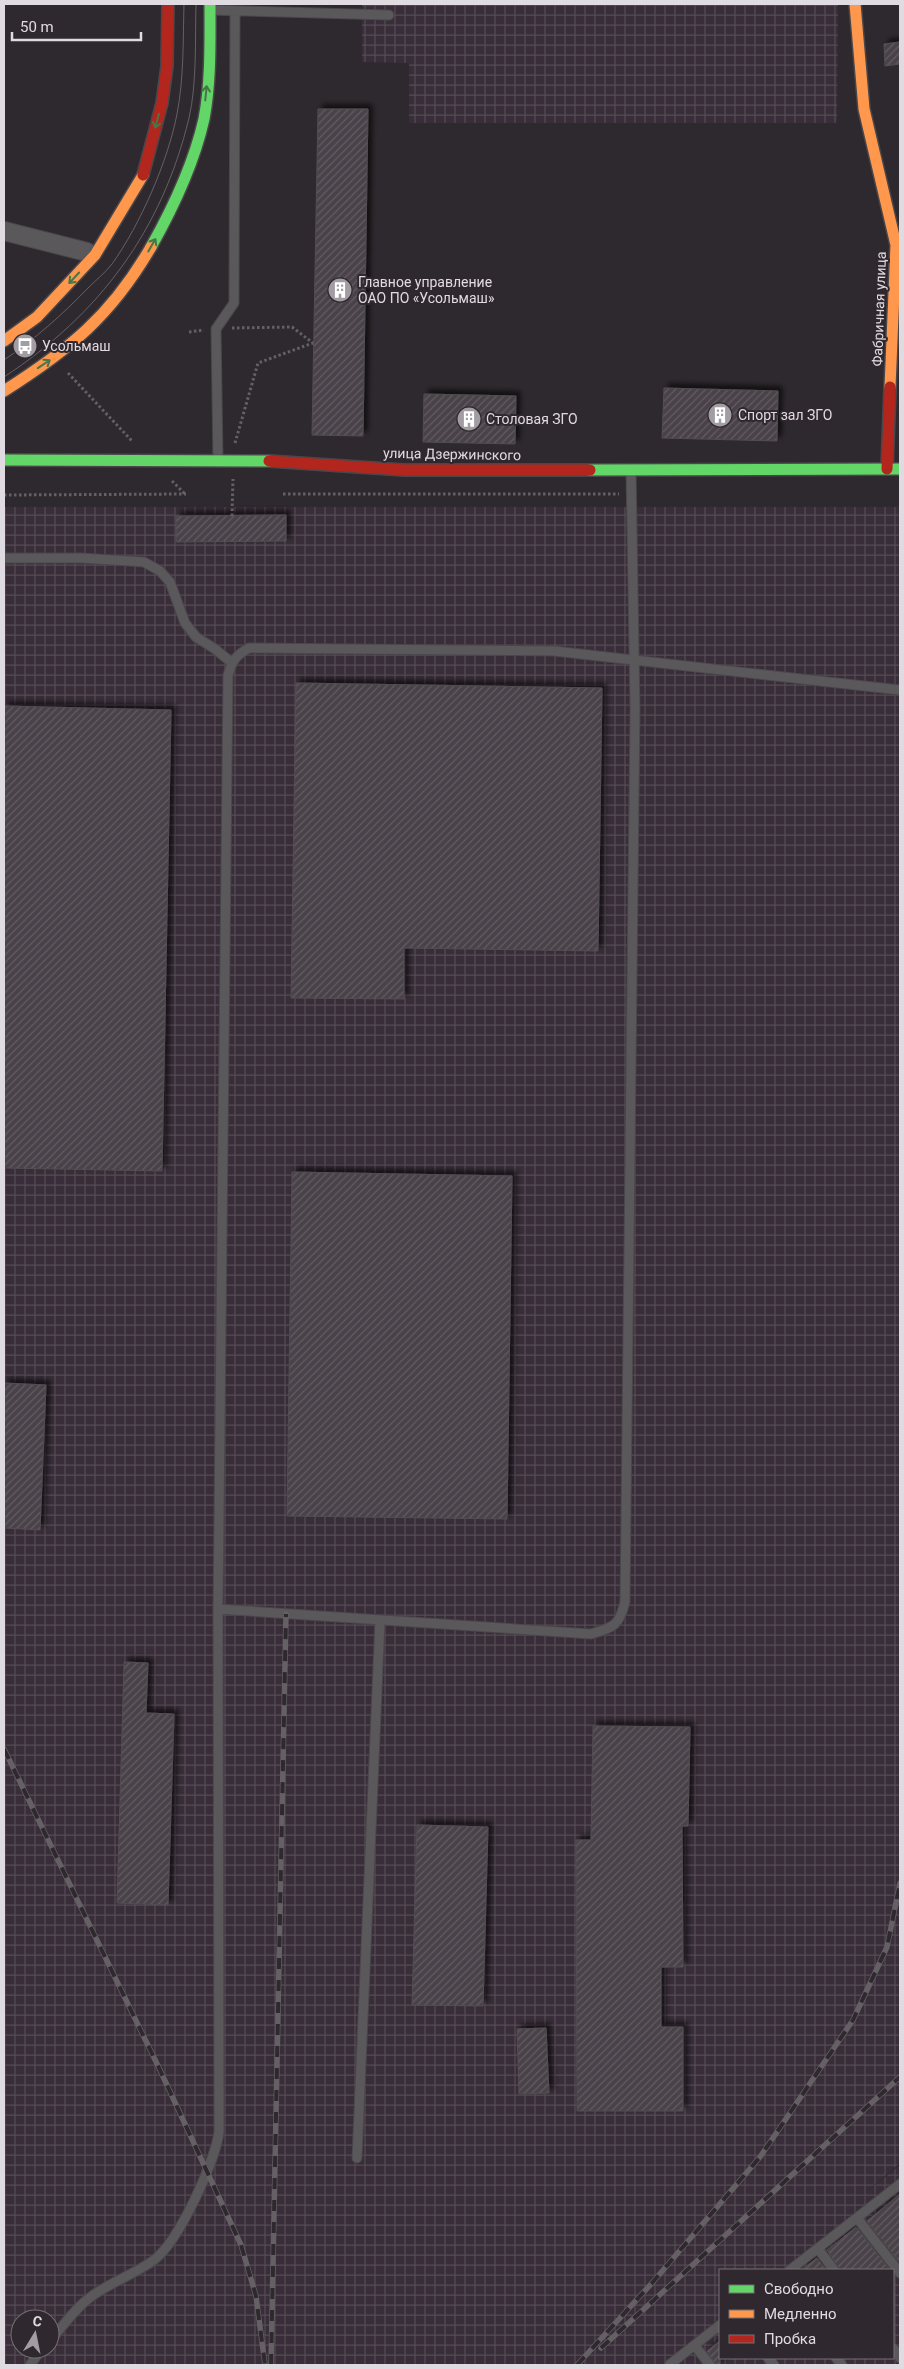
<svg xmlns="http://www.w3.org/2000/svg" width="904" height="2369" font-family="Roboto,sans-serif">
	<defs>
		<pattern id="industrial-grid" width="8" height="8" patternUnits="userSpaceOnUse" patternTransform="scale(1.25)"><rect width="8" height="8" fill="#382d38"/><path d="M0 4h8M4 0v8" fill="none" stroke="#544b54"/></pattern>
		<pattern id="building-hatch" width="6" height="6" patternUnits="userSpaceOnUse" patternTransform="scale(1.25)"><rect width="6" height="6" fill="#494249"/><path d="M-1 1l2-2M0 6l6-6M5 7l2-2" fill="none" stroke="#635d63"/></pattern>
		<filter id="shadow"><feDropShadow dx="4.5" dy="-4.5" stdDeviation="2.5" flood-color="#0009"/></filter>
	</defs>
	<rect width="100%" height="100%" fill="#2e292e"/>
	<path fill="url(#industrial-grid)" fill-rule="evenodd" d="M 362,4 L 838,4 L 837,123 L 409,123 L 409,63 L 362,62 Z
		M 4,507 L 900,507 L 900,2163 L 865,2193 L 900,2165 L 900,2365 L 4,2365 ZM 720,2270 L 893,2270 L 893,2358 L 720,2358 ZM 20,2319 L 50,2319 L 50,2349 L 20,2349 Z"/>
	<path fill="url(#building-hatch)" stroke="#524e52" filter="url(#shadow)" d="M 900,42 L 900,64 L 885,66 L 884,44 Z
		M 318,109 L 368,109 L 363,436 L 312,435 Z
		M 664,388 L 778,391 L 777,441 L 662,438 Z
		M 424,394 L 516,396 L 515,444 L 423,442 Z
		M 286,515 L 286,541 L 176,542 L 176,516 Z
		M 296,683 L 602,688 L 598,951 L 404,948 L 404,999 L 291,998 Z
		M 4,706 L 171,710 L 162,1171 L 4,1168 Z
		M 292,1172 L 512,1176 L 507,1519 L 287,1516 Z
		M 4,1383 L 46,1385 L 40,1530 L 4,1528 Z
		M 124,1662 L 148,1663 L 146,1713 L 174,1714 L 168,1905 L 117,1903 Z
		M 593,1726 L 690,1727 L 688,1826 L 682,1826 L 683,1967 L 661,1967 L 661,2027 L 683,2027 L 683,2111 L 577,2111 L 576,1840 L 591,1840 Z
		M 417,1825 L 488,1827 L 483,2006 L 412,2005 Z
		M 546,2028 L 549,2093 L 519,2094 L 517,2029 Z
		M 900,2194 L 900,2263 L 867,2221 Z
		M 855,2228 L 857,2228 L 890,2270 L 840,2270 L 827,2250 Z
		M 817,2258 L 826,2270 L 801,2270 Z
		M 720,2341 L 720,2365 L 716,2365 L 707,2351 Z"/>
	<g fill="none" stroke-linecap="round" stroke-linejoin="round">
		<defs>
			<path id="lane" d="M 210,10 L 389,15
				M 218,460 L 216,329 L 234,303 L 235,11
				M 4,558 L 81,558 L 144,562 L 160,571 L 170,582 L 185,623 L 196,637 L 215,649 L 231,662
				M 218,1609 L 591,1634 C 614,1627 619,1626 625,1602 L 635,709 L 631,470
				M 357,2158 L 380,1620
				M 857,2218 L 900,2273
				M 818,2249 L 834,2270
				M 790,2270 L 900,2184
				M 50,2341 C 63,2326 76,2307 92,2296 C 111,2282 135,2274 154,2260 C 179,2241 215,2162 219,2132 L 218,1609 L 228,675 C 232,661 236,655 249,648 L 554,651 L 900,690
				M 695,2346 L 710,2365
				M 893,2348 L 900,2358
				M 768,2358 L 774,2365
				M 836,2358 L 842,2365
				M 30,2365 L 42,2349
				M 669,2365 L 720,2325"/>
			<path id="street" d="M 4,231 L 87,252"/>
			<path id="fast" d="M 151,247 C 173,208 194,163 204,119 C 211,82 210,42 210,4
				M 4,460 L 269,461
				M 590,470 L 900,469"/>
			<path id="slow" d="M 855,4 L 864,109 L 896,245 L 890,387
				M 4,341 L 37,317 L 95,255 L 143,175
				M 4,391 C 70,349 111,316 151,247"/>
			<path id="jam" d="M 143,175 L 162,103 L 167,66 L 168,4
				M 269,461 L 404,470 L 590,470
				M 887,469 L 890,387"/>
		</defs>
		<use href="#lane" stroke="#4a474a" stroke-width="11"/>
		<use href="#street" stroke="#4a474a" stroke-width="20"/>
		<use href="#fast" stroke="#4a474a" stroke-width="14"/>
		<use href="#slow" stroke="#4a474a" stroke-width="14"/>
		<use href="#jam" stroke="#4a474a" stroke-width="14"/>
		<path stroke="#646064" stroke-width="3" stroke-dasharray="2.5 2.5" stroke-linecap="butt" d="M 232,328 L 292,327 L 313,343
			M 189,332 L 204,330
			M 68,373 L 132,441
			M 235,443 L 258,363 L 313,343
			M 172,481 L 185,494
			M 283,494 L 619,494
			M 4,495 L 186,494
			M 232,516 L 233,479"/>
		<use href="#lane" stroke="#5b585b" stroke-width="9"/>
		<use href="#street" stroke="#5b585b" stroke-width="18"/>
		<use href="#fast" stroke="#63d668" stroke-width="11"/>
		<use href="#slow" stroke="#ff974d" stroke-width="11"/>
		<use href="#jam" stroke="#b3261e" stroke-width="11"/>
		<path stroke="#646064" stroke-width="1" d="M 4,360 C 35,339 62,315 88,288 C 96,280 105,273 112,264 C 140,225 168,161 177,114 C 184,78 183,40 184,4
			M 4,377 C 100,314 162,230 189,118 C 197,84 195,39 196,4"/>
		<defs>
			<path id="rail" d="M 4,1749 L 160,2070 L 241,2245 L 256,2296 L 265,2365
				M 601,2348 L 900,2077
				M 271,2365 L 286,1614
				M 577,2365 L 652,2283 L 760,2157 L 853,2020 L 887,1947 L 900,1883"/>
		</defs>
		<use href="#rail" stroke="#646064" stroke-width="5.5"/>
		<use href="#rail" stroke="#2f282f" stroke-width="4" stroke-dasharray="11" stroke-linecap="butt"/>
	</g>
	<defs><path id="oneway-shaft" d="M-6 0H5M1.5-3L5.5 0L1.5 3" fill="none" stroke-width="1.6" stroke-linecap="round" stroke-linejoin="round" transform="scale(1.25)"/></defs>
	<g stroke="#467649">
		<use href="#oneway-shaft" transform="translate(206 93) rotate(-84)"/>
		<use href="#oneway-shaft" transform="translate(157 121) rotate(105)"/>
		<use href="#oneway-shaft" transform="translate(152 245) rotate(-60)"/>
		<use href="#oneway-shaft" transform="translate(74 278) rotate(133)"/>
		<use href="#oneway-shaft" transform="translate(44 364) rotate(-34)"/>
	</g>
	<defs>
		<symbol id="building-disc" viewBox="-11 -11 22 22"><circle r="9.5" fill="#a29da2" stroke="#2f282f"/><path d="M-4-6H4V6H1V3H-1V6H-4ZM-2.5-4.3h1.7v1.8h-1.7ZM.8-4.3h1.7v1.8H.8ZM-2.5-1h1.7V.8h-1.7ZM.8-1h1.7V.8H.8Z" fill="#fff"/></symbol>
		<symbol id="bus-disc" viewBox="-11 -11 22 22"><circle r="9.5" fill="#a29da2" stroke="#2f282f"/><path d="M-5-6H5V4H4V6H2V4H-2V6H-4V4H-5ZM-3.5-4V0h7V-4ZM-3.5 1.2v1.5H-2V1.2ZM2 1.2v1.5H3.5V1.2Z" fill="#fff"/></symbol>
	</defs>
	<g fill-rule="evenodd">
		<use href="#building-disc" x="326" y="276" width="28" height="28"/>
		<use href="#bus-disc" x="11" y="332" width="28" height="28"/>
		<use href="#building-disc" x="706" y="401" width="28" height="28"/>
		<use href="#building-disc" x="455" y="405" width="28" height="28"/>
	</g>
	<g text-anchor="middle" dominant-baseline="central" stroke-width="4" stroke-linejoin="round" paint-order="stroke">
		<g font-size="14" fill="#e0dbe0" stroke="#2f282f" text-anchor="start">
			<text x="358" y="282">Главное управление<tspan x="358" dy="16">ОАО ПО «Усольмаш»</tspan></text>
			<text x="42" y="346">Усольмаш</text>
			<text x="738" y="415">Спорт зал ЗГО</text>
			<text x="486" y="419">Столовая ЗГО</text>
		</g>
		<g font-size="14" fill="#e0dbe0" stroke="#2f282f">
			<text transform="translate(879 309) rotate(-88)">Фабричная улица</text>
			<text transform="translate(452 454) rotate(1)">улица Дзержинского</text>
		</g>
	</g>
	<rect width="904" height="2369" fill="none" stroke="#e0dbe0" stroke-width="10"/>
	<rect x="719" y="2269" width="175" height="90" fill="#2f282f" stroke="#767076"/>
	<rect x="729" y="2285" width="25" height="8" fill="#63d668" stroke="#767076"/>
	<text x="764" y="2294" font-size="15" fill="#e0dbe0">Свободно</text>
	<rect x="729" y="2310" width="25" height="8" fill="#ff974d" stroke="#767076"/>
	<text x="764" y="2319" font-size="15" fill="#e0dbe0">Медленно</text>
	<rect x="729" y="2335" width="25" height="8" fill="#b3261e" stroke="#767076"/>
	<text x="764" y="2344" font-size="15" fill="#e0dbe0">Пробка</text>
	<g transform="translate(35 2334) rotate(10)"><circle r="24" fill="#2f282f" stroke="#767076"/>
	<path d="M0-4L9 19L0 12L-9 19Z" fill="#a29da2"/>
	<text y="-8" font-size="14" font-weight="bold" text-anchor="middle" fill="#e0dbe0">С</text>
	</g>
	<path d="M12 32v8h129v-8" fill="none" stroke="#e0dbe0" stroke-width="2.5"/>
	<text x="20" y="32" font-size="15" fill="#e0dbe0" stroke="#2f282f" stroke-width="4" paint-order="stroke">50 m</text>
</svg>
